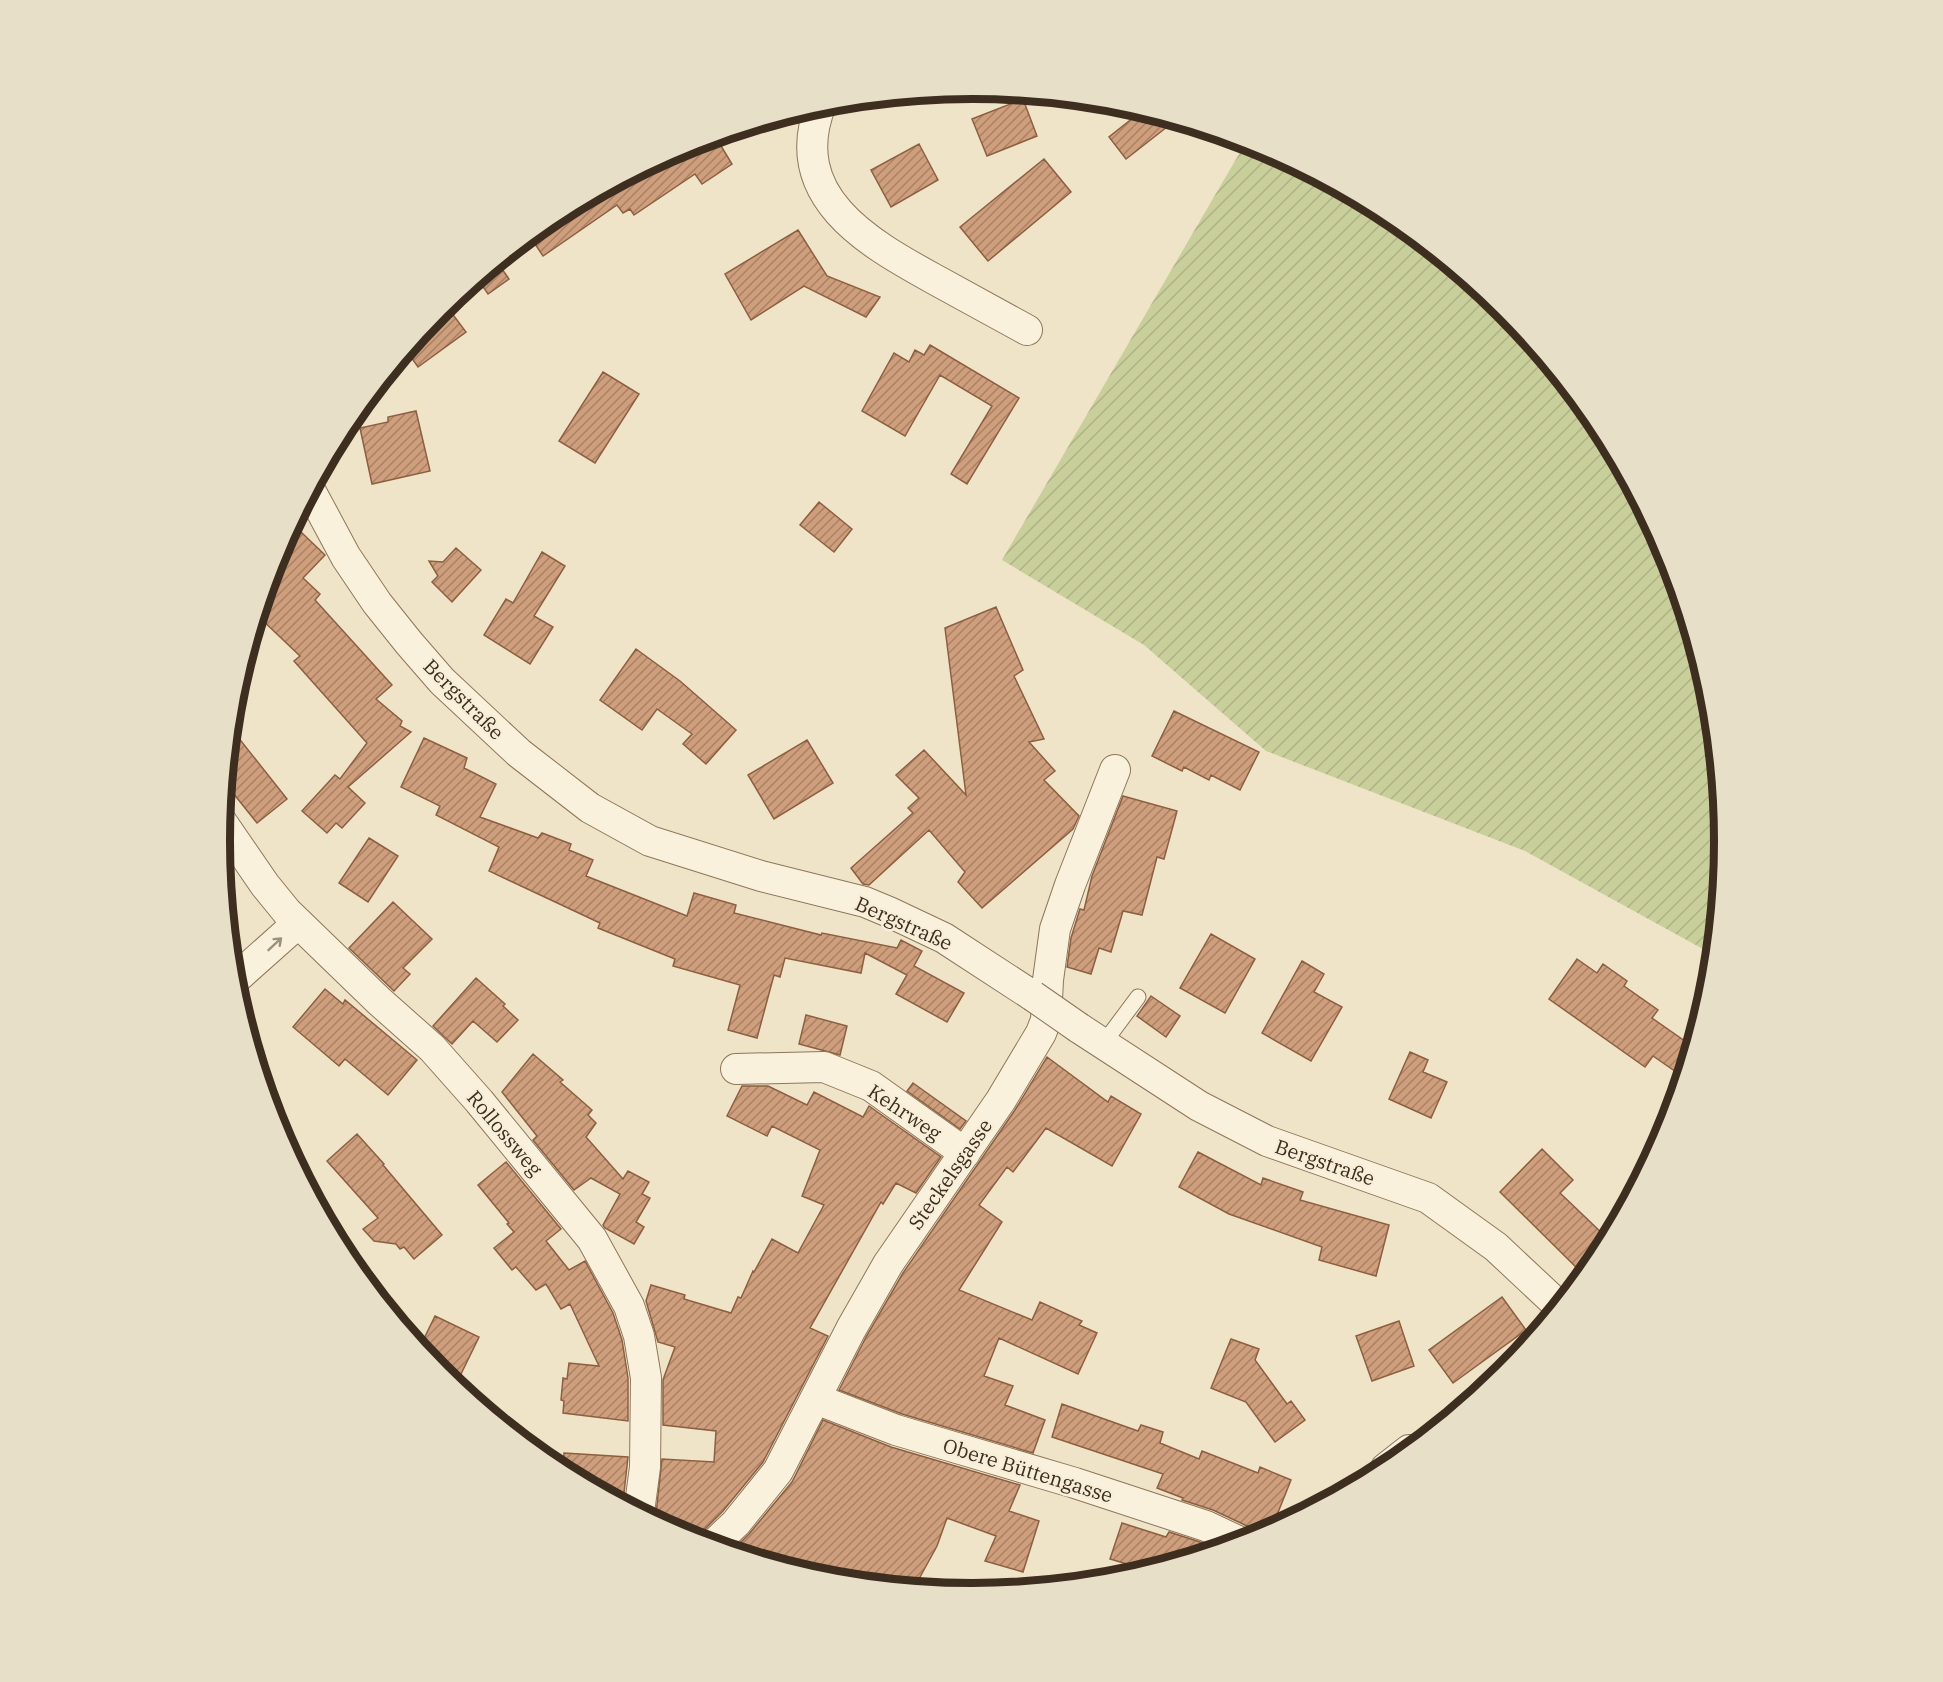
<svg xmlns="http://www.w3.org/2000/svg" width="1943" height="1682" font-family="'IBM Plex Serif',serif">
	<defs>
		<pattern id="garden-furrows" width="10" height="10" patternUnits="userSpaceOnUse" patternTransform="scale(1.5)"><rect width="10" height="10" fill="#c9cf9b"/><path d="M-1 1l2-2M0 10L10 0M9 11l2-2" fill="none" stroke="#aeb285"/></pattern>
		<pattern id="building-hatch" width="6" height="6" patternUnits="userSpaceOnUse" patternTransform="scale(1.5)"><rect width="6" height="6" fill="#cf9f7d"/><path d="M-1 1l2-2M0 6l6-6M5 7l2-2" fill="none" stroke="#a98266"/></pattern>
	</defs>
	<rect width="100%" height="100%" fill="#f0e4c8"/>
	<path fill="url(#garden-furrows)" d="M 1246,142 L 1260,146 L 1390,216 L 1504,309 L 1597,423 L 1667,553 L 1710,695 L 1724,841 L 1713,957 L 1701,948 L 1525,851 L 1266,751 L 1144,645 L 1002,560 Z"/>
	<path fill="url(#building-hatch)" stroke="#8d5f41" stroke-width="1.5" d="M 1023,99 L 1037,136 L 987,156 L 972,119 Z
		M 1143,110 L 1157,115 L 1167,127 L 1126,159 L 1109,137 Z
		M 715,136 L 732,164 L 702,184 L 695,174 L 634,215 L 630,209 L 623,213 L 617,205 L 543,256 L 529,235 L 554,215 L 684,146 Z
		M 919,144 L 938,180 L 891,207 L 871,170 Z
		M 1044,159 L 1071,192 L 988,261 L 960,227 Z
		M 798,230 L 827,276 L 880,297 L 866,317 L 804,286 L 751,320 L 725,274 Z
		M 497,262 L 509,279 L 488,294 L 477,278 Z
		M 445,304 L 466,332 L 418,367 L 406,350 Z
		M 930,345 L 1019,398 L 967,484 L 951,474 L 992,406 L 940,375 L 905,436 L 862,411 L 894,353 L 909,362 L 915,350 L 924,355 Z
		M 603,372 L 639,394 L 595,463 L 559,441 Z
		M 416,411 L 430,471 L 372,484 L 360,428 L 388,422 L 388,417 Z
		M 819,502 L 852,529 L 834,552 L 800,525 Z
		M 301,532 L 325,555 L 303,578 L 320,594 L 315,600 L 392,685 L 376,699 L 402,721 L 400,726 L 411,732 L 348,787 L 365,803 L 342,828 L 336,823 L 327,833 L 302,811 L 335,775 L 340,779 L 367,743 L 294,661 L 300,656 L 257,615 L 274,561 Z
		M 456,548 L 481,570 L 452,602 L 432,582 L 438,576 L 429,561 L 443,562 Z
		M 542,552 L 565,566 L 534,616 L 553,627 L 530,664 L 484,635 L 506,599 L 513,603 Z
		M 996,607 L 1023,670 L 1014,676 L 1044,739 L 1029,742 L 1055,771 L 1044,780 L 1079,816 L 1073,829 L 982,908 L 958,882 L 965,872 L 929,830 L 869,885 L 863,884 L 851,868 L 913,813 L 908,808 L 919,798 L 896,775 L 924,750 L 966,795 L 945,628 Z
		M 636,649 L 680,681 L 736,730 L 706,764 L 683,744 L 692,734 L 657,709 L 642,730 L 600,700 Z
		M 1174,711 L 1259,752 L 1240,790 L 1211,775 L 1209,780 L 1184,767 L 1182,771 L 1152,756 Z
		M 230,727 L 287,799 L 257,823 L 225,783 Z
		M 424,738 L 467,758 L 464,768 L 496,784 L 480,817 L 538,838 L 542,833 L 571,844 L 569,850 L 593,860 L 586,876 L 687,916 L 694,893 L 736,905 L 734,913 L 821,935 L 822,933 L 897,948 L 901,940 L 922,951 L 914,966 L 964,993 L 947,1022 L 896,994 L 907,975 L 865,953 L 861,973 L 785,958 L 780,977 L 774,975 L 757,1038 L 728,1030 L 740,985 L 673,966 L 675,959 L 598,928 L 600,923 L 489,871 L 499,847 L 436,815 L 440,806 L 401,787 Z
		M 807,740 L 833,783 L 774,819 L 748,775 Z
		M 1123,796 L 1177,811 L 1164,859 L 1157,857 L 1142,915 L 1123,911 L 1111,952 L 1099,948 L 1091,974 L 1067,967 L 1071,938 L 1080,909 L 1084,910 L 1092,876 Z
		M 369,838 L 398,856 L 368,902 L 339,883 Z
		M 393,902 L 432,939 L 403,968 L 410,974 L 394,991 L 349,948 Z
		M 1211,934 L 1255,959 L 1225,1013 L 1180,988 Z
		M 1577,959 L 1597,973 L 1603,964 L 1627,981 L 1624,986 L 1658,1010 L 1652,1018 L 1692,1046 L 1687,1062 L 1679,1074 L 1653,1056 L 1645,1067 L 1549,999 Z
		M 1302,961 L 1324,974 L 1314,992 L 1342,1007 L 1311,1061 L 1262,1033 Z
		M 476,978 L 505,1004 L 503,1006 L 518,1020 L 497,1042 L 473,1021 L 452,1044 L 433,1026 Z
		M 325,989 L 343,1004 L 345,1000 L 417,1060 L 388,1095 L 345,1059 L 339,1066 L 293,1027 Z
		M 1151,996 L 1180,1016 L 1166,1037 L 1137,1016 Z
		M 806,1015 L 847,1026 L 840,1055 L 799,1044 Z
		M 1410,1052 L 1428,1060 L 1423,1072 L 1447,1082 L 1431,1118 L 1389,1099 Z
		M 533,1054 L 563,1080 L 560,1082 L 592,1110 L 588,1115 L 596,1123 L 586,1137 L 623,1179 L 628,1171 L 649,1182 L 642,1194 L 650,1198 L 636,1222 L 644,1227 L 634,1244 L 605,1228 L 603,1225 L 620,1194 L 591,1178 L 574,1190 L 533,1140 L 537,1136 L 502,1092 Z
		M 1047,1057 L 1108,1102 L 1111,1096 L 1141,1114 L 1112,1166 L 1046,1128 L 1013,1172 L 1007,1167 L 979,1205 L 1002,1222 L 959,1290 L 1032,1320 L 1040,1302 L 1082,1321 L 1079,1325 L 1097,1333 L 1078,1374 L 999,1338 L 984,1376 L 1013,1386 L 1005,1405 L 1045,1420 L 1033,1453 L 902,1414 L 839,1390 L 866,1337 L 903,1273 L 1015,1110 Z
		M 913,1083 L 966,1121 L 960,1129 L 907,1091 Z
		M 742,1086 L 768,1086 L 807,1105 L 814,1092 L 863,1117 L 869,1106 L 941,1157 L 916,1193 L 896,1183 L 883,1204 L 881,1202 L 810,1328 L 828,1336 L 763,1462 L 723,1511 L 701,1533 L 697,1540 L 683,1536 L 654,1520 L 656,1514 L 662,1459 L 714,1462 L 716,1431 L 663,1425 L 663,1380 L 675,1347 L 658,1342 L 646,1301 L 651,1285 L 685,1295 L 684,1299 L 731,1313 L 738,1297 L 741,1298 L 753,1271 L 754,1272 L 772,1239 L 798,1253 L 824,1205 L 802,1196 L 820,1150 L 772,1126 L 767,1136 L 727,1116 Z
		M 357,1134 L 384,1164 L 383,1165 L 442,1235 L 414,1259 L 404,1247 L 400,1249 L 396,1244 L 374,1241 L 363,1229 L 378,1218 L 327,1161 Z
		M 1542,1149 L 1573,1180 L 1560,1193 L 1608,1239 L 1597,1259 L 1584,1275 L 1500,1192 Z
		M 1198,1152 L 1261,1185 L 1263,1178 L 1303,1192 L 1300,1200 L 1389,1225 L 1376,1276 L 1319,1260 L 1322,1247 L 1229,1214 L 1179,1187 Z
		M 506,1162 L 561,1229 L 546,1241 L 569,1270 L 585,1261 L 613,1313 L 622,1340 L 628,1378 L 628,1421 L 563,1413 L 564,1401 L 561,1400 L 563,1378 L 567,1379 L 569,1363 L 599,1366 L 570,1304 L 561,1309 L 546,1284 L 536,1290 L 516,1267 L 512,1270 L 494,1248 L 514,1232 L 507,1224 L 509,1223 L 478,1185 Z
		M 1502,1297 L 1526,1330 L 1453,1383 L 1429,1350 Z
		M 435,1316 L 479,1337 L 460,1376 L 430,1362 L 419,1349 Z
		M 1399,1321 L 1414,1366 L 1372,1381 L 1356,1336 Z
		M 1231,1339 L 1259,1349 L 1255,1360 L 1287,1404 L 1291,1401 L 1305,1420 L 1275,1442 L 1246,1402 L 1211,1388 Z
		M 1062,1404 L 1138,1431 L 1141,1425 L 1163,1432 L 1160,1443 L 1199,1459 L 1202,1451 L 1258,1473 L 1260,1467 L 1291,1480 L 1271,1530 L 1256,1537 L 1254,1532 L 1247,1526 L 1213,1510 L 1182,1500 L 1183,1498 L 1157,1488 L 1163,1474 L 1052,1437 Z
		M 823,1420 L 891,1447 L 1020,1485 L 1009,1511 L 1039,1521 L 1023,1572 L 985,1561 L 996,1536 L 947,1518 L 937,1546 L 914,1588 L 824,1579 L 732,1551 L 749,1534 L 792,1482 Z
		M 564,1453 L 628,1457 L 624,1493 L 596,1489 L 563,1472 Z
		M 1122,1523 L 1166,1537 L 1169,1532 L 1200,1542 L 1216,1550 L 1147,1570 L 1110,1559 Z"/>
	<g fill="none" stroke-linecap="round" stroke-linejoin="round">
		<defs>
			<path id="service" d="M 1103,1044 L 1138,997"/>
			<path id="minor" d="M 821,104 C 785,196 867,242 934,279 C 965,296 996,313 1027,330
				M 310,490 L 346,557 L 377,603 L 409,643 L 442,681 L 519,753 L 590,808 L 650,841 L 761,876 L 865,902 L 889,912 L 944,938 L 1033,996
				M 221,821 L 265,885 L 287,912 L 379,1001 L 432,1048 L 479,1101 L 592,1239 L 629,1306 L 639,1336 L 646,1378 L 645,1467 L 639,1512
				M 233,981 L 298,923
				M 1079,1028 L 1199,1106 L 1267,1141 L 1428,1198 L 1496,1247 L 1559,1306
				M 736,1069 L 824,1067 L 871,1086 L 965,1153
				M 816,1399 L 896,1430 L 1075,1483 L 1206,1526 L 1240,1542
				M 1386,1468 L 1409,1450
				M 713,1545 L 736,1523 L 778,1471 L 851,1329 L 888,1264 L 1001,1100 L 1041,1033 L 1046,1020 L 1048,980 L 1055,929 L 1070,885 L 1115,770"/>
		</defs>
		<use href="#service" stroke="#8d765c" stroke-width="17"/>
		<use href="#minor" stroke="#8d765c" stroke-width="32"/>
		<use href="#service" stroke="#faf1dc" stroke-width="15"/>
		<use href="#minor" stroke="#faf1dc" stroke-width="30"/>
		<defs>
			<path id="minor-bridge" d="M 1033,996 L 1079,1028"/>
		</defs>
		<use href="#minor-bridge" stroke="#8d765c" stroke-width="32" stroke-linecap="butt"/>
		<use href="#minor-bridge" stroke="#faf1dc" stroke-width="30"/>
	</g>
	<defs><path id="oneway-shaft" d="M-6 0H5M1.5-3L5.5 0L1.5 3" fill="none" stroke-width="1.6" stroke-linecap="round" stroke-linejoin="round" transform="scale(1.5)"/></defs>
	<use stroke="#9c907e" href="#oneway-shaft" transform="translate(275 944) rotate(-43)"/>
	<g text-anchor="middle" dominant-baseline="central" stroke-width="5" stroke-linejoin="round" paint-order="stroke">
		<g font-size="20" fill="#3d2e20" stroke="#f7eed8">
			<text transform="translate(464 699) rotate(45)">Bergstraße</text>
			<text transform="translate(904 923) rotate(24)">Bergstraße</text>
			<text transform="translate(905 1112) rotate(34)">Kehrweg</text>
			<text transform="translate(505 1133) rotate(50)">Rollossweg</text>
			<text transform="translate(1325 1162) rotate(19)">Bergstraße</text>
			<text transform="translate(950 1174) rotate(-55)">Steckelsgasse</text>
			<text transform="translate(1028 1470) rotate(17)">Obere Büttengasse</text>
		</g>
	</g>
	<path d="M0 0H1943V1682H0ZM230 841a742 742 0 1 1 1484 0a742 742 0 1 1-1484 0Z" fill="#e8dfc9" fill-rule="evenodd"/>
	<path fill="none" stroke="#3d2e20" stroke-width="8" d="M230 841a742 742 0 1 1 1484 0a742 742 0 1 1-1484 0Z"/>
</svg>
